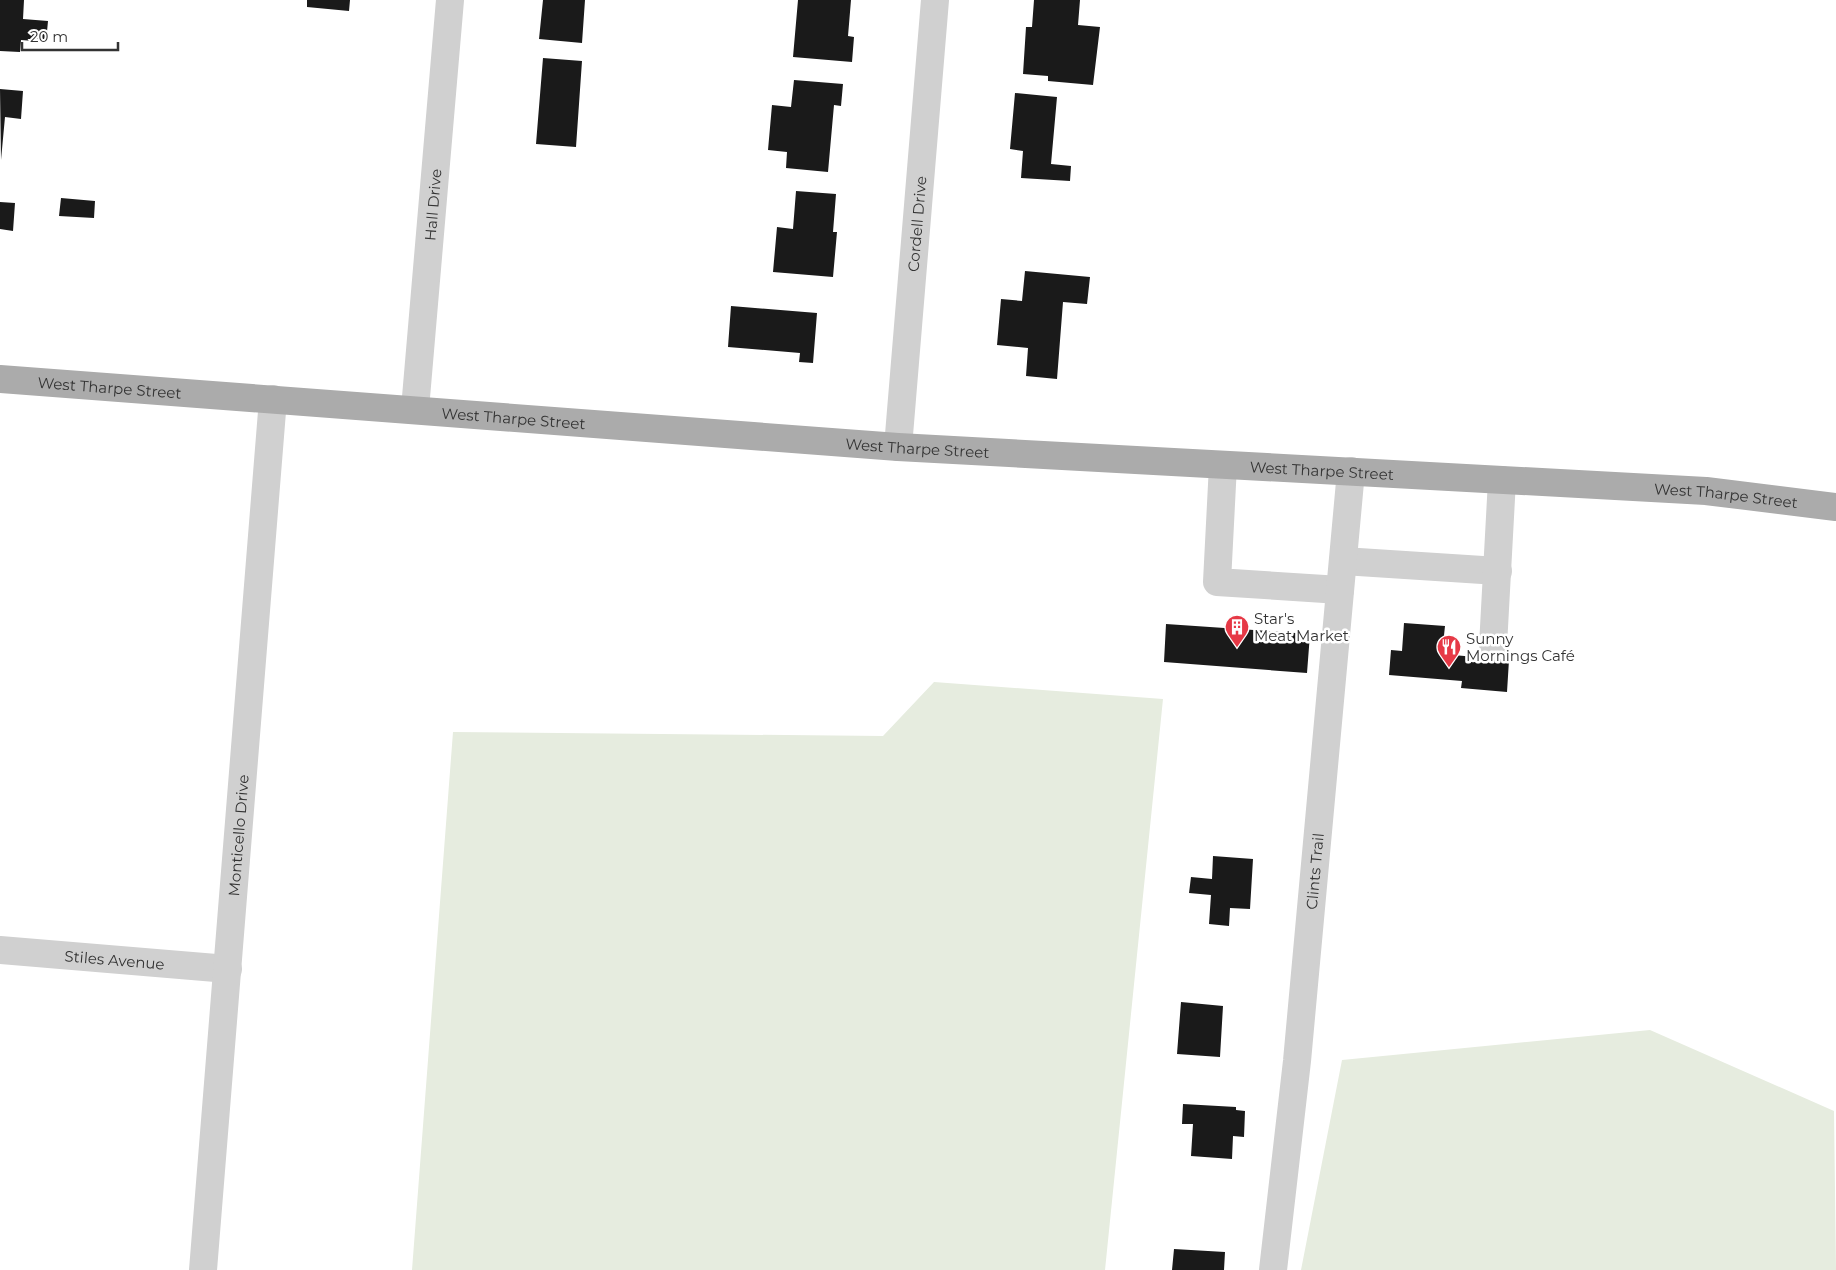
<svg xmlns="http://www.w3.org/2000/svg" width="1836" height="1270" font-family="Montserrat,sans-serif">
	<rect width="100%" height="100%" fill="#fff"/>
	<path fill="#e6ecdf" d="M 934,682 L 1163,699 L 1105,1270 L 412,1270 L 453,732 L 883,736 Z
		M 1650,1030 L 1834,1111 L 1836,1270 L 1301,1270 L 1342,1060 Z"/>
	<path fill="#1a1a1a" d="M 0,0 L 24,0 L 23,19 L 48,21 L 46,42 L 21,40 L 20,52 L 0,51 Z
		M 307,0 L 350,0 L 349,11 L 307,7 Z
		M 543,0 L 585,0 L 582,43 L 539,39 Z
		M 798,0 L 851,0 L 848,36 L 854,37 L 852,62 L 793,57 Z
		M 1034,0 L 1080,0 L 1078,25 L 1100,27 L 1093,85 L 1048,81 L 1048,76 L 1023,74 L 1026,27 L 1032,27 Z
		M 543,58 L 582,61 L 576,147 L 536,144 Z
		M 794,80 L 843,84 L 841,106 L 834,105 L 828,172 L 786,168 L 787,152 L 768,150 L 772,105 L 791,107 Z
		M 0,89 L 23,91 L 21,119 L 5,117 L 1,160 Z
		M 1015,93 L 1057,97 L 1051,164 L 1071,166 L 1070,181 L 1021,178 L 1023,151 L 1010,149 Z
		M 796,191 L 836,194 L 833,232 L 837,232 L 833,277 L 773,272 L 777,227 L 793,229 Z
		M 61,198 L 95,201 L 94,218 L 59,216 Z
		M 0,202 L 15,203 L 13,231 L 0,229 Z
		M 1025,271 L 1090,277 L 1087,304 L 1063,302 L 1057,379 L 1026,376 L 1028,348 L 997,345 L 1001,299 L 1022,301 Z
		M 731,306 L 817,313 L 813,363 L 799,362 L 800,353 L 728,347 Z
		M 1404,623 L 1445,626 L 1442,654 L 1509,660 L 1507,692 L 1461,688 L 1462,681 L 1389,675 L 1391,650 L 1402,651 Z
		M 1166,624 L 1310,634 L 1307,673 L 1164,662 Z
		M 1213,856 L 1253,859 L 1250,909 L 1230,908 L 1229,926 L 1209,924 L 1211,895 L 1189,893 L 1191,877 L 1212,879 Z
		M 1181,1002 L 1223,1006 L 1220,1057 L 1177,1054 Z
		M 1183,1104 L 1236,1107 L 1236,1110 L 1245,1111 L 1244,1137 L 1233,1136 L 1232,1159 L 1191,1156 L 1193,1124 L 1182,1124 Z
		M 1174,1249 L 1225,1252 L 1224,1270 L 1172,1270 Z"/>
	<g fill="none" stroke-linecap="round" stroke-linejoin="round">
		<g stroke="#d0d0d0" stroke-width="28">
			<path id="s1" d="M 415,409 L 450,0"/>
			<path id="s2" d="M 898,447 L 935,0"/>
			<path d="M 1223,465 L 1217,582 L 1340,590"/>
			<path d="M 1343,561 L 1498,571"/>
			<path d="M 1493,646 L 1502,480"/>
			<path id="s3" d="M 0,950 L 228,969"/>
			<path id="s4" d="M 203,1270 L 273,399"/>
			<path id="s5" d="M 1273,1270 L 1297,1061 L 1351,471"/>
		</g>
		<path stroke="#ababab" stroke-width="28" id="s6" d="M 0,379 L 898,447 L 1706,491 L 1836,507"/>
	</g>
	<defs>
		<symbol id="building-pin" viewBox="-11 -11 22 30"><path d="M0 17L-7.5 6A9.5 9.5 0 1 1 7.5 6Z" fill="#e63946" stroke="#fff"/><path d="M-4-6H4V6H1V3H-1V6H-4ZM-2.5-4.3h1.7v1.8h-1.7ZM.8-4.3h1.7v1.8H.8ZM-2.5-1h1.7V.8h-1.7ZM.8-1h1.7V.8H.8Z" fill="#fff"/></symbol>
		<symbol id="restaurant-pin" viewBox="-11 -11 22 30"><path d="M0 17L-7.5 6A9.5 9.5 0 1 1 7.5 6Z" fill="#e63946" stroke="#fff"/><path d="M-5-6h1v4h1v-4h1v4h1v-4h1v5L-1.5 .5V6h-2V.5L-5-1ZM5-6V6H3V1.5H1.5Q1.5-4 5-6Z" fill="#fff"/></symbol>
	</defs>
	<g fill-rule="evenodd">
		<use href="#building-pin" x="1223" y="613" width="28" height="38"/>
		<use href="#restaurant-pin" x="1435" y="633" width="28" height="38"/>
	</g>
	<g text-anchor="middle" dominant-baseline="central" stroke-width="5" stroke-linejoin="round" paint-order="stroke">
		<g font-size="15" fill="#333" stroke="#fff">
			<text stroke="none"><textPath href="#s1" startOffset="205">Hall Drive</textPath></text>
			<text stroke="none"><textPath href="#s2" startOffset="224">Cordell Drive</textPath></text>
			<text stroke="none"><textPath href="#s6" startOffset="110">West Tharpe Street</textPath></text>
			<text stroke="none"><textPath href="#s6" startOffset="515">West Tharpe Street</textPath></text>
			<text stroke="none"><textPath href="#s6" startOffset="920">West Tharpe Street</textPath></text>
			<text stroke="none"><textPath href="#s6" startOffset="1325">West Tharpe Street</textPath></text>
			<text stroke="none"><textPath href="#s6" startOffset="1730">West Tharpe Street</textPath></text>
			<text stroke="none"><textPath href="#s4" startOffset="436">Monticello Drive</textPath></text>
			<text stroke="none"><textPath href="#s5" startOffset="401">Clints Trail</textPath></text>
			<text stroke="none"><textPath href="#s3" startOffset="115">Stiles Avenue</textPath></text>
		</g>
		<g font-size="15" fill="#333" stroke="#fff" text-anchor="start">
			<text x="1254" y="618">Star's<tspan x="1254" dy="17">Meat Market</tspan></text>
			<text x="1466" y="638">Sunny<tspan x="1466" dy="17">Mornings Café</tspan></text>
		</g>
	</g>
	<path d="M22 42v8h96v-8" fill="none" stroke="#333333" stroke-width="2.5"/>
	<text x="30" y="42" font-size="15" fill="#333333" stroke="#ffffff" stroke-width="4" paint-order="stroke">20 m</text>
</svg>
